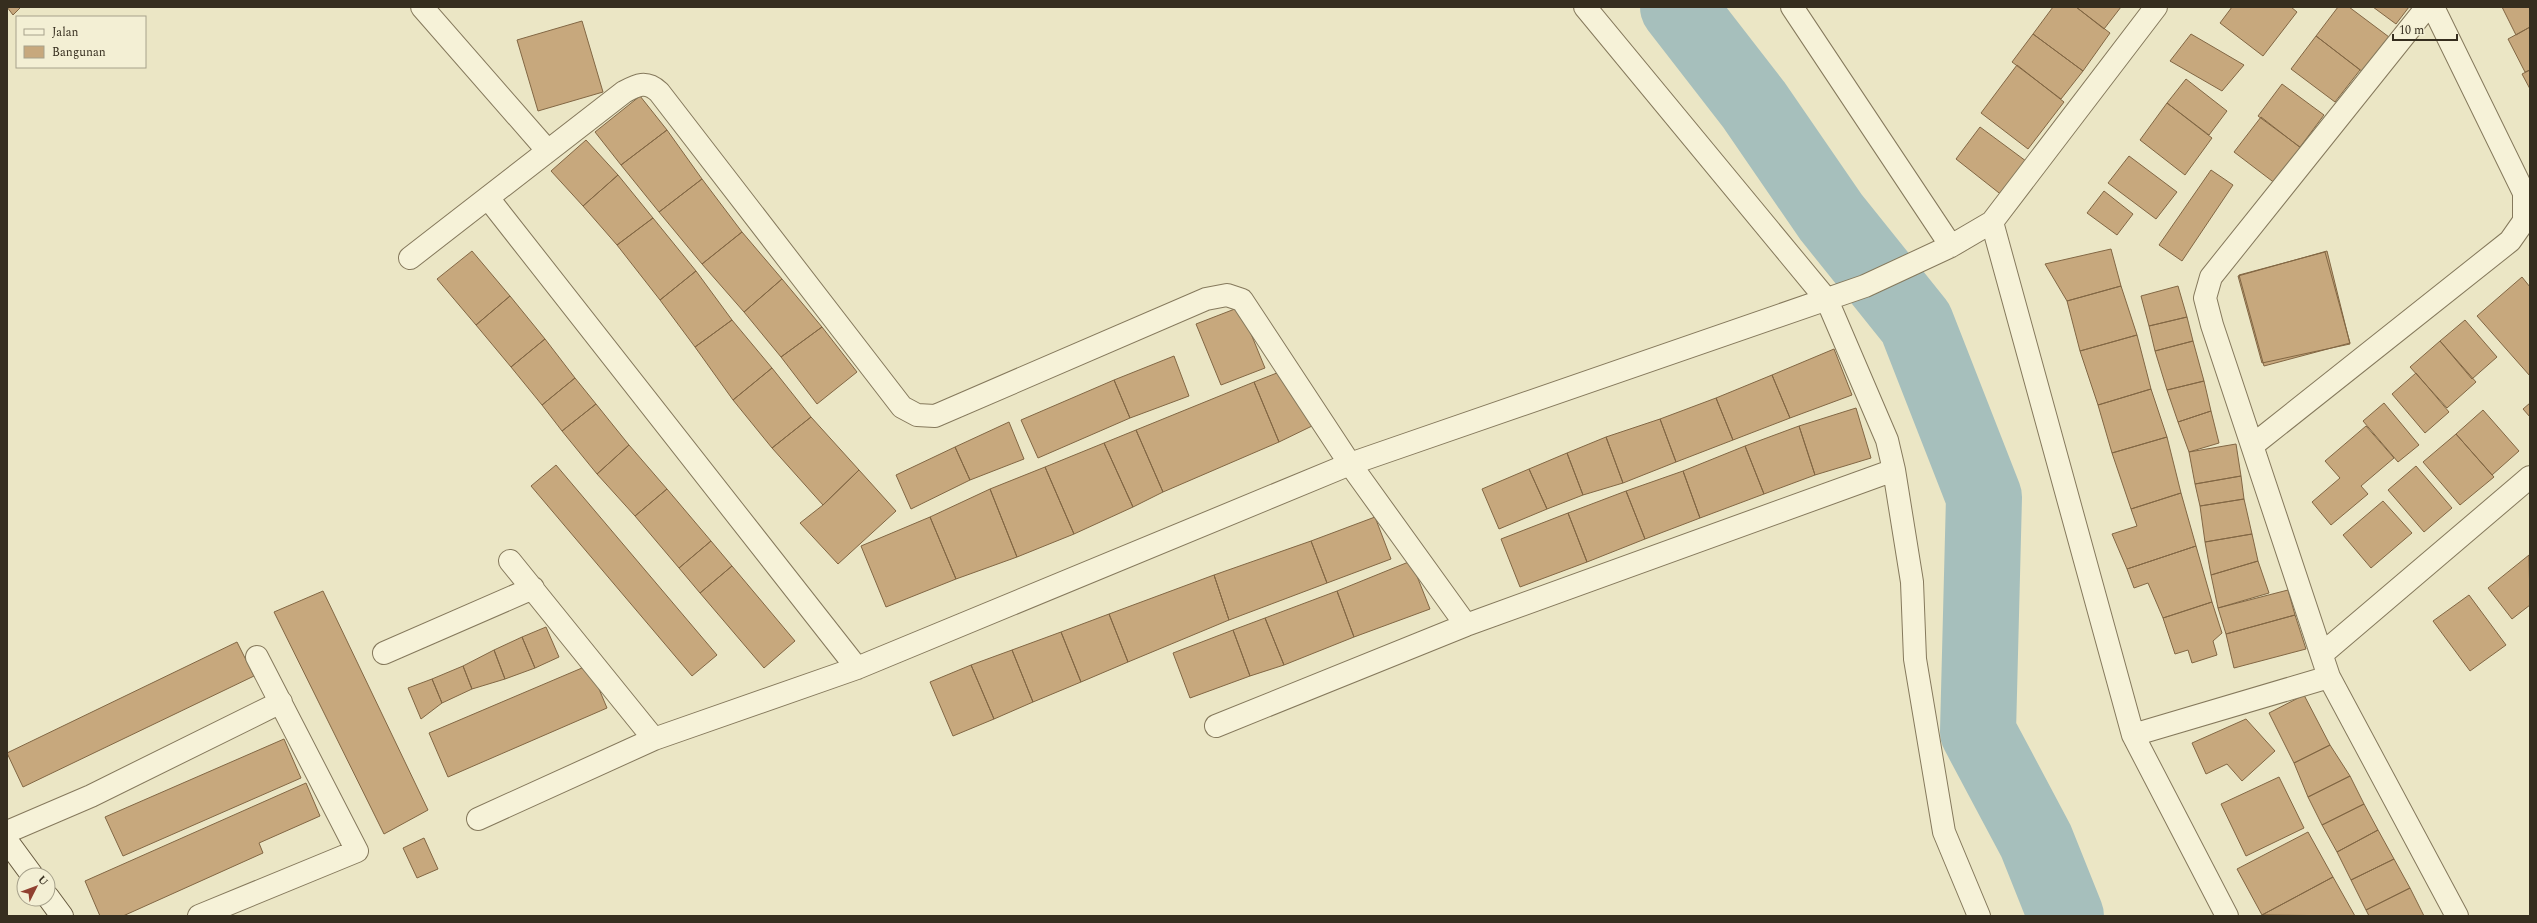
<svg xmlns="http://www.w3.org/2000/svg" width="2537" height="923" font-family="Spectral,serif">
	<rect width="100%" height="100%" fill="#ebe6c5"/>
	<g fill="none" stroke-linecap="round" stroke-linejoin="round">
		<path stroke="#a6bfbc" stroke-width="76" d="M 1678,7 L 1754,105 L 1831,217 L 1916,323 L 1984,497 L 1978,732 L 2036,841 L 2066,916"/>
	</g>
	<path fill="#c7a87d" stroke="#826744" d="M 7,7 L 21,7 L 13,15 Z
		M 2053,7 L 2076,7 L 2110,33 L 2083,71 L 2033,34 Z
		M 2076,7 L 2121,7 L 2104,29 Z
		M 2232,7 L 2291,7 L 2297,12 L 2263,56 L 2220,23 Z
		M 2338,7 L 2349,7 L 2389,37 L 2363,72 L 2316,36 Z
		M 2373,7 L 2409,7 L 2396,24 Z
		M 2502,7 L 2530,7 L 2530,27 L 2516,35 Z
		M 582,21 L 603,92 L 538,111 L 517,40 Z
		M 2530,27 L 2530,70 L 2525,72 L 2508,39 Z
		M 2033,34 L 2083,71 L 2061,99 L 2012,62 Z
		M 2191,34 L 2244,65 L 2222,91 L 2170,61 Z
		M 2316,36 L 2360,70 L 2335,102 L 2291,69 Z
		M 2017,65 L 2064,102 L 2028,149 L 1981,113 Z
		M 2530,70 L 2530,89 L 2522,74 Z
		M 2186,79 L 2227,111 L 2209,135 L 2167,103 Z
		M 2282,84 L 2324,115 L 2300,147 L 2258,116 Z
		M 640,96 L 667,130 L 621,165 L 595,132 Z
		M 2167,103 L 2212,138 L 2185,175 L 2140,140 Z
		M 2261,117 L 2302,149 L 2276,184 L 2234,152 Z
		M 1980,127 L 2034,167 L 2008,200 L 1956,159 Z
		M 667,130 L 702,179 L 659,212 L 621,165 Z
		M 586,140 L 618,175 L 583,206 L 551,171 Z
		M 2129,156 L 2177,192 L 2156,219 L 2108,183 Z
		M 2211,170 L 2233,185 L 2182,261 L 2159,245 Z
		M 618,175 L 653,218 L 617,245 L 583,206 Z
		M 702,179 L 742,232 L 702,264 L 659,212 Z
		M 2104,191 L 2133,214 L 2117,235 L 2087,213 Z
		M 653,218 L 696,271 L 660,300 L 617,245 Z
		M 742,232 L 782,279 L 744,312 L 702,264 Z
		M 2111,249 L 2121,286 L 2067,301 L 2045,264 Z
		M 472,251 L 510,296 L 476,325 L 437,279 Z
		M 2327,251 L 2350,344 L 2262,363 L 2238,276 Z
		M 2325,252 L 2350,343 L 2264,366 L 2239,275 Z
		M 696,271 L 732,320 L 695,347 L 660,300 Z
		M 2522,277 L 2530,287 L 2530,376 L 2477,316 Z
		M 782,279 L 822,327 L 781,357 L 744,312 Z
		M 2121,286 L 2137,335 L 2080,351 L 2067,301 Z
		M 2178,286 L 2187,317 L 2149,326 L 2141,296 Z
		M 510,296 L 545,339 L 511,367 L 476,325 Z
		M 1240,307 L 1265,368 L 1221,385 L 1196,324 Z
		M 2187,317 L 2193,341 L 2155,351 L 2149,326 Z
		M 732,320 L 772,368 L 733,400 L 695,347 Z
		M 2465,320 L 2497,357 L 2472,379 L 2440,341 Z
		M 822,327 L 857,372 L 817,404 L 781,357 Z
		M 2137,335 L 2151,389 L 2098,405 L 2080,351 Z
		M 545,339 L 575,378 L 542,405 L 511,367 Z
		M 2193,341 L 2204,381 L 2167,390 L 2155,351 Z
		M 2440,341 L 2476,382 L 2447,408 L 2410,367 Z
		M 1834,349 L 1852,395 L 1790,418 L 1772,375 Z
		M 1174,356 L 1189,396 L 1130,418 L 1114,380 Z
		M 772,368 L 811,417 L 772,448 L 733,400 Z
		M 1287,369 L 1312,426 L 1279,442 L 1254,382 Z
		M 2416,373 L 2449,412 L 2425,433 L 2392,394 Z
		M 1772,375 L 1790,418 L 1733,440 L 1716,398 Z
		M 575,378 L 596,404 L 562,431 L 542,405 Z
		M 1114,380 L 1130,418 L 1038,458 L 1021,420 Z
		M 2204,381 L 2211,411 L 2178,422 L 2167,390 Z
		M 1254,382 L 1279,442 L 1163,492 L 1136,430 Z
		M 2151,389 L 2167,437 L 2112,453 L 2098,405 Z
		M 1716,398 L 1733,440 L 1676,462 L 1660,419 Z
		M 2384,403 L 2419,445 L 2398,462 L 2363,421 Z
		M 2530,403 L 2530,417 L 2523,409 Z
		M 596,404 L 629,445 L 597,474 L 562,431 Z
		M 1856,408 L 1871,458 L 1815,475 L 1799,426 Z
		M 2483,410 L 2519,451 L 2492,475 L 2456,434 Z
		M 2211,411 L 2219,443 L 2189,452 L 2178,422 Z
		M 811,417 L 859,470 L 823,505 L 772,448 Z
		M 1660,419 L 1676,462 L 1623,483 L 1606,437 Z
		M 1009,422 L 1024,459 L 970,480 L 955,447 Z
		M 1799,426 L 1815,475 L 1764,494 L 1745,446 Z
		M 2366,426 L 2394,458 L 2361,486 L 2368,494 L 2331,525 L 2312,502 L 2340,478 L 2325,461 Z
		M 1136,430 L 1163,492 L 1133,507 L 1104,443 Z
		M 2456,434 L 2494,477 L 2460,505 L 2423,462 Z
		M 1606,437 L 1623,483 L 1583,495 L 1567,453 Z
		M 2167,437 L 2181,493 L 2131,509 L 2112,453 Z
		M 1104,443 L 1133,507 L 1074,534 L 1045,467 Z
		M 2236,444 L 2241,476 L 2195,484 L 2189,452 Z
		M 629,445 L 667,489 L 635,516 L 597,474 Z
		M 1745,446 L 1764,494 L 1700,518 L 1683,471 Z
		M 955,447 L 970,480 L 911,509 L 896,475 Z
		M 1567,453 L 1583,495 L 1547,509 L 1529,469 Z
		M 556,465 L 717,655 L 692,676 L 531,486 Z
		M 2416,466 L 2452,508 L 2424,532 L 2388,490 Z
		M 1045,467 L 1074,534 L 1017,557 L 990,489 Z
		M 1529,469 L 1547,509 L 1499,529 L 1482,489 Z
		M 859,470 L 896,511 L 838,564 L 800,523 L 823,505 Z
		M 1683,471 L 1700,518 L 1645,539 L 1626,491 Z
		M 2241,476 L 2244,499 L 2200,506 L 2195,484 Z
		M 667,489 L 711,541 L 679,568 L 635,516 Z
		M 990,489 L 1017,557 L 956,579 L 930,517 Z
		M 1626,491 L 1645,539 L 1587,562 L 1568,513 Z
		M 2181,493 L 2196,546 L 2127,569 L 2112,534 L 2137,526 L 2131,509 Z
		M 2244,499 L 2252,534 L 2205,542 L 2200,506 Z
		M 2383,501 L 2412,533 L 2371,568 L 2343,535 Z
		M 1568,513 L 1587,562 L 1520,587 L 1501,539 Z
		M 930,517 L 956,579 L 886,607 L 861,546 Z
		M 1375,517 L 1391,559 L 1327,583 L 1311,541 Z
		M 2252,534 L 2258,561 L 2211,575 L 2205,542 Z
		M 711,541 L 732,566 L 700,593 L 679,568 Z
		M 1311,541 L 1327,583 L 1229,620 L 1214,575 Z
		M 2196,546 L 2212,602 L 2163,618 L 2148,583 L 2134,588 L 2127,569 Z
		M 2529,555 L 2530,605 L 2512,619 L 2488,588 Z
		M 1411,561 L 1430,609 L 1354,637 L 1337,591 Z
		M 2258,561 L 2269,593 L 2218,608 L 2211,575 Z
		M 732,566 L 795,641 L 764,668 L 700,593 Z
		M 1214,575 L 1229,620 L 1128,662 L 1109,614 Z
		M 2288,590 L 2295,615 L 2226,634 L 2218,608 Z
		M 323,591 L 428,810 L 384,834 L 274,612 Z
		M 1337,591 L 1354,637 L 1284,665 L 1265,618 Z
		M 2469,595 L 2506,645 L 2470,671 L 2433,621 Z
		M 2212,602 L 2222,633 L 2213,641 L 2217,655 L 2192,663 L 2188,650 L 2175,654 L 2163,618 Z
		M 1109,614 L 1128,662 L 1081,682 L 1061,632 Z
		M 2295,615 L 2306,649 L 2234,668 L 2226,634 Z
		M 1265,618 L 1284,665 L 1250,676 L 1233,630 Z
		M 546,627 L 559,657 L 535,668 L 522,637 Z
		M 1233,630 L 1250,676 L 1190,698 L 1173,653 Z
		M 1061,632 L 1081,682 L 1033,702 L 1012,650 Z
		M 522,637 L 535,668 L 505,679 L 494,650 Z
		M 237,642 L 254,676 L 23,787 L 7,753 Z
		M 494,650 L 505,679 L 472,689 L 463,666 Z
		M 1012,650 L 1033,702 L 994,719 L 971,665 Z
		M 589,665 L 607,708 L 448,777 L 429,733 Z
		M 971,665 L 994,719 L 953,736 L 930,682 Z
		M 463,666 L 472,689 L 442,703 L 432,679 Z
		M 432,679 L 442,703 L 421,719 L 408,688 Z
		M 2304,695 L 2330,745 L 2294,763 L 2269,713 Z
		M 2246,719 L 2275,751 L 2242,781 L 2227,764 L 2206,774 L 2192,743 Z
		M 284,739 L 301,778 L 123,856 L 105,817 Z
		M 2330,745 L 2350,776 L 2308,797 L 2294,763 Z
		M 2350,776 L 2364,804 L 2322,825 L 2308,797 Z
		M 2279,777 L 2304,828 L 2246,856 L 2221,804 Z
		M 306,783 L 320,816 L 259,843 L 263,853 L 123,916 L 100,916 L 85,881 Z
		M 2364,804 L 2378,830 L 2337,852 L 2322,825 Z
		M 2378,830 L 2394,859 L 2351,880 L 2337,852 Z
		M 2308,832 L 2333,877 L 2262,915 L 2237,869 Z
		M 424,838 L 438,869 L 417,878 L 403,848 Z
		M 2394,859 L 2410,888 L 2366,910 L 2351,880 Z
		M 2333,877 L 2355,916 L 2262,915 Z
		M 2410,888 L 2424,916 L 2369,916 L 2366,910 Z"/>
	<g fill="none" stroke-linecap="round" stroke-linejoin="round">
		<defs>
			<path id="street" d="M 422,7 L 547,150
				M 1792,7 L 1951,246
				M 2156,7 L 1992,222 L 2133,735 L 2227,916
				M 2427,7 L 2211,277 L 2205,298 L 2212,325 L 2329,677 L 2457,916
				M 488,198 L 857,668
				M 410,258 L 624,92 C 637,85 646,80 659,92 L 902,407 L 917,415 L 935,416 L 1206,299 L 1227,295 L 1242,300 L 1350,464 L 1466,625
				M 2253,445 L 2510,241 L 2524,221 L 2524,193 L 2433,7
				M 1894,470 L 1912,582 L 1915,659 L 1944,832 L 1979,916
				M 510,561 L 654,739
				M 384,653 L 533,588
				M 2322,654 L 2530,477
				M 1216,726 L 1466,625 L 1894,470 L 1887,440 L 1827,300 L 1585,7
				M 2133,735 L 2329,677
				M 478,819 L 654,739 L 857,668 L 1350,464 L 1865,286 L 1951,246 L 1992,222
				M 7,832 L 91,796 L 281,702
				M 199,916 L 357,851 L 257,657"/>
			<path id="secondary" d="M 7,841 L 32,875
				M 48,897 L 62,916"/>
		</defs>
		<use href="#street" stroke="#85795c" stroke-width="24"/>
		<use href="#secondary" stroke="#675a3f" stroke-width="24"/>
		<use href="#street" stroke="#f6f2d8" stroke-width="22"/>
		<use href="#secondary" stroke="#f6f2d8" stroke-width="22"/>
	</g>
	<rect width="2537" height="923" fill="none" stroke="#362e1f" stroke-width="16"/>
	<rect x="16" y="16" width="130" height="52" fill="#f3efd4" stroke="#a7a28c"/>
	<rect x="24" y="29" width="20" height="6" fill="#f6f2d8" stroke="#a7a28c"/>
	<text x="52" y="36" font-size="12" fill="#362e1f">Jalan</text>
	<rect x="24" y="46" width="20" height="12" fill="#c7a87d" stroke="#a7a28c"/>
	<text x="52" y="56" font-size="12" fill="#362e1f">Bangunan</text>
	<g transform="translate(36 887) rotate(48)"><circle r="19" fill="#f3efd4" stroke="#a7a28c"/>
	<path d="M0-3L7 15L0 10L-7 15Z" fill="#904030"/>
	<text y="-6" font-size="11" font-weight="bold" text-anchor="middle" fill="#362e1f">U</text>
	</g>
	<path d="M2393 34v6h64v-6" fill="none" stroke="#362e1f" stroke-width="2"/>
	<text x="2399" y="34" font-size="12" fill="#362e1f" stroke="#f3efd4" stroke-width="3" paint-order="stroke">10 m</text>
</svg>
